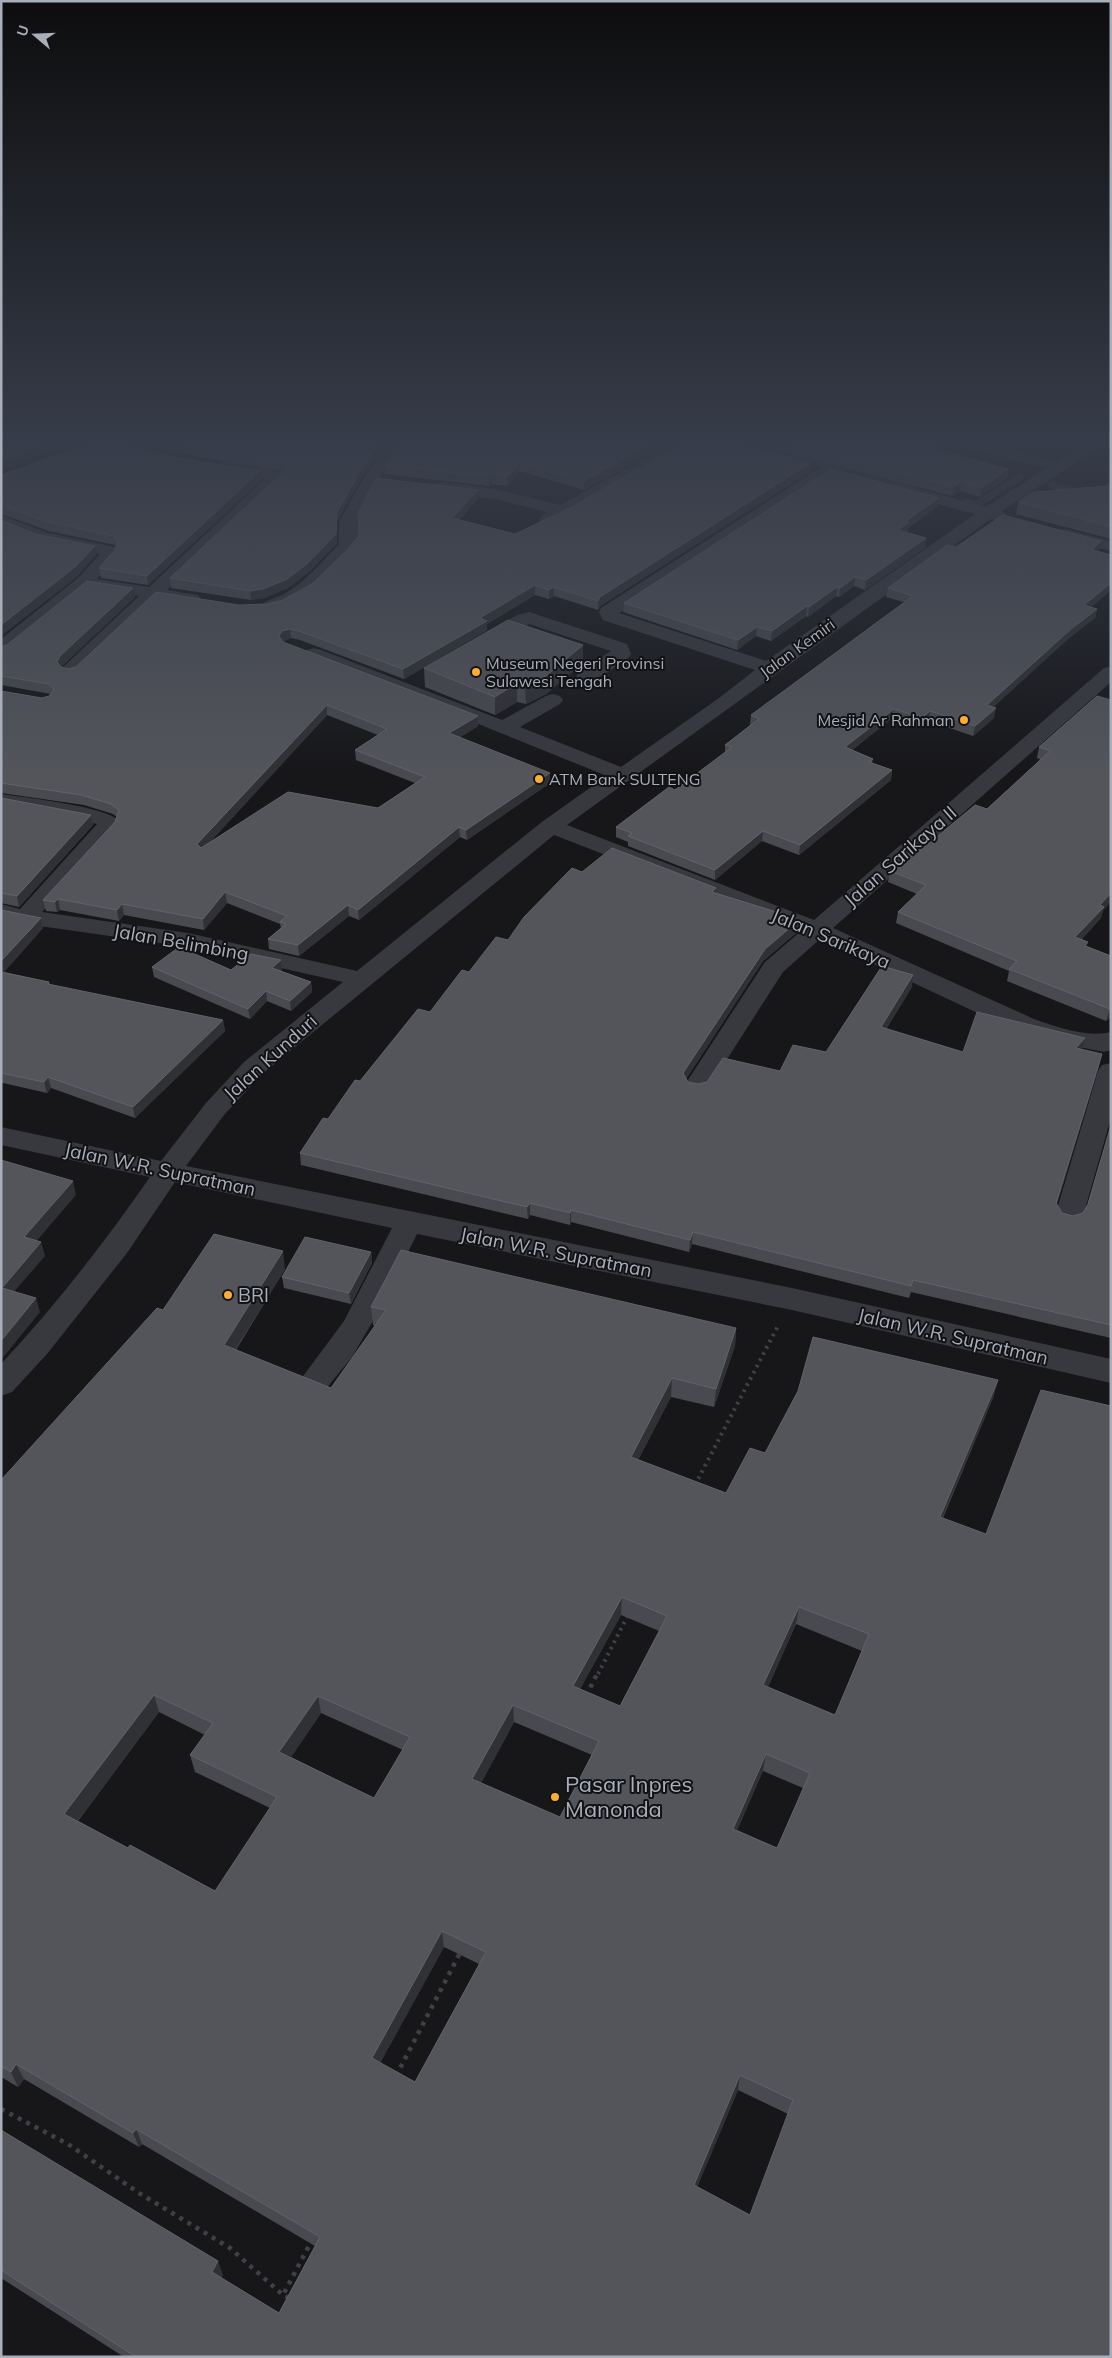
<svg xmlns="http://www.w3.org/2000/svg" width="1112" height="2358" font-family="Mulish,sans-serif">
	<rect width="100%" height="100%" fill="#17171a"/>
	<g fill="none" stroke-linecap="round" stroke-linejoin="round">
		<path stroke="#2c373e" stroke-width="7" d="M 742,443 L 910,487
			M 1052,485 L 1079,492
			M 965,502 L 976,505 L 1020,477"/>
		<path stroke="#3e4146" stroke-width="4" stroke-dasharray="2.5 4.5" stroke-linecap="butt" d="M 695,1485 L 779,1324
			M 598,1674 L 628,1615"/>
		<path stroke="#3e4146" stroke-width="4.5" stroke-dasharray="4 5.5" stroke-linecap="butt" d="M 586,1696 L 598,1672
			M 396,2076 L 461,1951
			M 1,2109 L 68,2144 L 139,2193 L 230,2248 L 283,2295
			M 289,2298 L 283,2295 L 312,2240"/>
		<path fill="#38393f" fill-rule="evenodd" d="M 389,443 L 405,443 L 379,479 L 357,522 L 357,545 L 354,549 C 335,569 294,619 262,611 L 260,607 C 265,600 276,598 284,594 C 305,582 322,562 339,544 L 339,522 L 363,479 Z
			M 674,443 L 694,443 L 569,515 L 553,523 L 541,523 L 539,519 L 547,512 L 495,499 L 442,492 L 436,490 L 434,487 L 436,484 L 442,482 L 495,489 L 560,505 Z
			M 953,443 L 982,443 L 1057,461 L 1086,443 L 1105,443 L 1002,511 L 1008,516 L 1006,520 L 1000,521 L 991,519 L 567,825 L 814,920 L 1104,668 L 1111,666 L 1111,682 L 833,928 L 1034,1019 C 1057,1027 1087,1038 1111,1032 L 1111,1050 L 1104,1052 L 1049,1041 L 1016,1031 L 820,939 L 783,972 L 706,1092 L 697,1094 L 688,1092 L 684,1086 L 765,962 L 801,931 L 554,835 L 262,1074 L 224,1115 L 186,1166 L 792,1288 L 1111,1359 L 1111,1383 L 792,1310 L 417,1234 L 381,1307 L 352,1357 L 324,1391 L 313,1395 L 302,1391 L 298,1383 L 344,1321 L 392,1228 L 175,1182 L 127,1253 L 47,1354 L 12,1392 L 1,1396 L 1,1364 C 56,1305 105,1242 150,1177 L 1,1145 L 1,1127 L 161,1161 L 206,1103 L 244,1062 L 343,982 L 188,947 L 25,924 L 1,918 L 1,904 L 20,909 L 97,824 L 1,806 L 1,794 C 23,797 109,807 119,821 L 116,831 L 42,912 L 188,933 L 357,971 L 543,821 L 607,776 L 399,692 L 307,658 L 304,654 L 307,650 L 314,648 L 321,650 L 502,720 L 546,696 L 553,694 L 560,696 L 563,700 L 560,704 L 520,727 L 621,767 L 719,698 L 755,670 L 603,620 L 599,612 L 601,608 L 823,466 L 835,466 L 837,469 L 835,472 L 619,613 L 766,661 L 975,514 L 895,493 L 893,489 L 895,485 L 901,484 L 986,507 L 1046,468 L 955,446 Z
			M 224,462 L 277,471 L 283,473 L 285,476 L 167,590 L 198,595 L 201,599 L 198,603 L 192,604 L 157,599 L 77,675 L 70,677 L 63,675 L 60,671 L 63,667 L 139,596 L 88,588 L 8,653 L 1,655 L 1,639 L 78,578 L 100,554 L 37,541 L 1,526 L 1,515 L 48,533 L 115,547 L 118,551 L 114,560 L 97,579 L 149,587 L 265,479 L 218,470 L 216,467 L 218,464 Z
			M 1065,529 L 1111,541 L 1111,551 L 1059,538 L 1056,534 L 1059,530 Z
			M 529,612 L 627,644 L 631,654 L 628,658 C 614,667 596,684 579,680 L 576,676 L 579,672 L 611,651 L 529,624 L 492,646 L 485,648 L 478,646 L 476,642 L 478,638 L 517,615 Z
			M 1111,1063 L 1111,1118 L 1083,1216 L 1079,1223 L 1069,1226 L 1059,1223 L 1055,1216 L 1098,1071 L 1102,1065 Z"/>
	</g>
	<path fill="#484a4f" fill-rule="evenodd" d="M 140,443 L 387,443 L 361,478 L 337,521 L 337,543 L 309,572 L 288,588 L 264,598 L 251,600 L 171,588 L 170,578 L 283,472 L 180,453 Z
		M 670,443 L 584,490 L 520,471 L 507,486 L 492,484 L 489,486 L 385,474 L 385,465 Z
		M 753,443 L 953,443 L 952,446 L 943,452 L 1008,469 L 1007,478 L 980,497 L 960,491 L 952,496 Z
		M 810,463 L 809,472 L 600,606 L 598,610 L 554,596 L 549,599 L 535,595 L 487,624 L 487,630 L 404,679 L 300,640 L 291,638 L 284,641 L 283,642 L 478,726 L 459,738 L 550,783 L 467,840 L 460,837 L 359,920 L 349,916 L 299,956 L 269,949 L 268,939 L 281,928 L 280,924 L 227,903 L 204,930 L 124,915 L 119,921 L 60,910 L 57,912 L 46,911 L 43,900 L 115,822 L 117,817 L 113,814 L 84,805 L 1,793 L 1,691 L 42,698 L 49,696 L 51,694 L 1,685 L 1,647 L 135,597 L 61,667 L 68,669 L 76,667 L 239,605 L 267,604 L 283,600 L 478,490 L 478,499 L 459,520 L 515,534 ZM 327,715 L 378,735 L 355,750 L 356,760 L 415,783 L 378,808 L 210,842 Z
		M 1,475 L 261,480 L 148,585 L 101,578 L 99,568 L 114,551 L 116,547 L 115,545 L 49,531 L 1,514 Z
		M 1111,482 L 1111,539 L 1016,514 L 1018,502 L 1106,486 Z
		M 937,507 L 908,528 L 908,531 L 906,533 L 926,538 L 925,548 L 865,590 L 854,586 L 839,597 L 836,596 L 808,617 L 806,616 L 771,641 L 756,636 L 737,650 L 623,612 L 624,603 Z
		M 1101,541 L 1099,550 L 1098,551 L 1111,555 L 1111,590 L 1091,607 L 1097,609 L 1095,618 L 1069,638 L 993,707 L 994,718 L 973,736 L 929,721 L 920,728 L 892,718 L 852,750 L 873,759 L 872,763 L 892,770 L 891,780 L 799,855 L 762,841 L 715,880 L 628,846 L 628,842 L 616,837 L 616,827 L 675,790 L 725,753 L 725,745 L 750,725 L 751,715 L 904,602 L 886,597 L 888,588 L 956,547 Z
		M 583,645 L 583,663 L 546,694 L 526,704 L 517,702 L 495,715 L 425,687 L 424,668 Z
		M 1097,696 L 1103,911 L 1101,918 L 1081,940 L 1087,946 L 1111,956 L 1111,1016 L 1106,1021 L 1007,981 L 1009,971 L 896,923 L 898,912 L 917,894 L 888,882 L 890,871 L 933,840 L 987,809 L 1041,760 L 1037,758 L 1039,747 Z
		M 1,798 L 91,815 L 93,825 L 19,907 L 1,903 Z
		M 582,872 L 716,894 L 785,918 L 796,933 L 763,961 L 686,1079 L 688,1082 L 698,1084 L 780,1071 L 826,1052 L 912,987 L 886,1029 L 963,1052 L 1082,1049 L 1099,1066 L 1057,1204 L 1062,1213 L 1073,1216 L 1083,1213 L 1088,1204 L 1111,1125 L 1111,1338 L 911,1292 L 909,1298 L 692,1244 L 689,1252 L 571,1222 L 570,1225 L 530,1215 L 528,1219 L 301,1165 L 300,1153 L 360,1081 L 430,1012 L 469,972 L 508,940 Z
		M 1,910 L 41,918 L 43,928 L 4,972 L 49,982 L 50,985 L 223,1020 L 225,1031 L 135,1118 L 51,1088 L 47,1093 L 3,1083 L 1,1085 Z
		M 152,967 L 231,970 L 282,970 L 281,971 L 311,982 L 312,992 L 291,1011 L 267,1001 L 250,1019 L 154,977 Z
		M 371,1252 L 372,1263 L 351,1304 L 284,1288 L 282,1277 Z
		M 285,1269 L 236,1350 L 331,1388 L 375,1326 L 373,1325 L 371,1307 L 736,1328 L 735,1346 L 714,1407 L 671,1397 L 638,1460 L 726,1493 L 765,1453 L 998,1380 L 993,1398 L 943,1518 L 1111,2357 L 124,2357 L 1,2278 L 1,2130 L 223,2275 L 221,2278 L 279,2313 L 315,2246 L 142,2144 L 139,2147 L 24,2079 L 18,2087 L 1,2077 L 1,1480 L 163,1310 ZM 621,1615 L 659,1631 L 620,1706 L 580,1689 ZM 796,1624 L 862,1651 L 835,1715 L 768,1687 ZM 159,1712 L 205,1735 L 190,1755 L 195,1772 L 270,1808 L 215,1891 L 128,1848 L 78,1821 ZM 321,1713 L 403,1750 L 374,1798 L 291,1757 ZM 514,1722 L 592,1755 L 560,1817 L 481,1783 ZM 763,1771 L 803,1788 L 777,1848 L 737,1830 ZM 444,1947 L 479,1964 L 415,2082 L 380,2063 ZM 738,2090 L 788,2114 L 750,2215 L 697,2187 Z"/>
	<path fill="#303135" d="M 49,443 L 75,443 L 1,470 L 1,460 Z
		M 380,443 L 387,443 L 361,478 L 337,521 L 337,543 L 309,572 L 288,588 L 264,598 L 251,600 L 250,591 L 337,512 L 361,469 Z
		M 654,443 L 670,443 L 584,490 L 584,481 Z
		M 944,443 L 953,443 L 952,446 L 933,458 L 935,449 Z
		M 520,463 L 520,471 L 507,486 L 507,477 Z
		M 810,463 L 809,472 L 600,606 L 598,610 L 598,601 L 600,597 Z
		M 1008,469 L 1007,478 L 980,497 L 981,488 Z
		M 260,471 L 261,480 L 148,585 L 147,576 Z
		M 491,475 L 492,484 L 489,486 L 489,477 Z
		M 961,482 L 960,491 L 952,496 L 954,487 Z
		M 478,490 L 478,499 L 452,527 L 452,518 Z
		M 939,498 L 937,507 L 908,528 L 908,531 L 896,539 L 898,530 L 906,521 Z
		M 926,538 L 925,548 L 865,590 L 866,580 Z
		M 1101,541 L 1099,550 L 1090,558 L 1092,550 Z
		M 95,546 L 96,555 L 77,577 L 1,636 L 1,625 Z
		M 855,577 L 854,586 L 839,597 L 840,588 Z
		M 1111,583 L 1111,590 L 1083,614 L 1084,605 Z
		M 535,585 L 535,595 L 487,624 L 487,630 L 404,679 L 403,669 L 480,618 Z
		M 554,587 L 554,596 L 549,599 L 549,590 Z
		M 837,587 L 836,596 L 808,617 L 809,607 Z
		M 133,588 L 135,597 L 62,666 L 58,672 L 57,662 L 60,656 Z
		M 807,606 L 806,616 L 771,641 L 772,631 Z
		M 1097,609 L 1095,618 L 1069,638 L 985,715 L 987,705 L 1071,629 Z
		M 757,627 L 756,636 L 737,650 L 738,640 Z
		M 290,629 L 291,638 L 284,641 L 280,646 L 279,636 L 282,631 Z
		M 583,645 L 583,663 L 546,694 L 526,704 L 525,686 Z
		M 517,683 L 517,702 L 495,715 L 495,697 Z
		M 327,705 L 327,715 L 199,854 L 197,844 Z
		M 996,708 L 994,718 L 973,736 L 975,726 Z
		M 894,709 L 892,718 L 844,757 L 845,747 Z
		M 930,711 L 929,721 L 920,728 L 922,718 Z
		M 478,716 L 478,726 L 449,744 L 449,733 Z
		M 892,770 L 891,780 L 799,855 L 800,845 Z
		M 550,773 L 550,783 L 467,840 L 466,830 Z
		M 91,815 L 93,825 L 19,907 L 17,896 Z
		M 459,827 L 460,837 L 359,920 L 358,910 Z
		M 763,831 L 762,841 L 715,880 L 715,870 Z
		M 716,888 L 716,900 L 712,892 Z
		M 225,892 L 227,903 L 204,930 L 203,919 Z
		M 1111,893 L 1111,902 L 1103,911 L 1101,918 L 1072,949 L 1075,937 L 1100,905 Z
		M 58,899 L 60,910 L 57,912 L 55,902 Z
		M 122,904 L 124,915 L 119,921 L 117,910 Z
		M 348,905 L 349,916 L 299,956 L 298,945 Z
		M 41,918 L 43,928 L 1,975 L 1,961 Z
		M 797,922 L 796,933 L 763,961 L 682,1085 L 683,1073 L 765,949 Z
		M 281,960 L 282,970 L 273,978 L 272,968 Z
		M 913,975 L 912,987 L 879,1039 L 881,1027 Z
		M 311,982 L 312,992 L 291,1011 L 290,1001 Z
		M 266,991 L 267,1001 L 250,1019 L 248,1009 Z
		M 1111,1008 L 1111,1016 L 1106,1021 L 1110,1009 Z
		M 223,1020 L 225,1031 L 135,1118 L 133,1107 Z
		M 1085,1038 L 1082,1049 L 1076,1048 Z
		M 1102,1054 L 1099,1066 L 1053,1215 L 1056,1203 Z
		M 48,1077 L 51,1088 L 47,1093 L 44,1082 Z
		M 73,1181 L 76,1195 L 28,1251 L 24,1237 Z
		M 530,1203 L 530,1215 L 528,1219 L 527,1207 Z
		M 571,1210 L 571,1222 L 570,1225 L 570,1213 Z
		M 693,1232 L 692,1244 L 689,1252 L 690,1240 Z
		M 41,1242 L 45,1256 L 6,1301 L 2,1288 Z
		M 283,1251 L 285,1269 L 227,1363 L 224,1345 Z
		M 371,1252 L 372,1263 L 351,1304 L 349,1293 Z
		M 36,1298 L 40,1312 L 1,1360 L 1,1341 Z
		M 736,1328 L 735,1346 L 714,1407 L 716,1389 Z
		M 672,1378 L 671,1397 L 630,1475 L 631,1457 Z
		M 998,1380 L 993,1398 L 935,1535 L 940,1517 Z
		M 622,1597 L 621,1615 L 572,1703 L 573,1686 Z
		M 799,1607 L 796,1624 L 761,1702 L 763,1685 Z
		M 154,1695 L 159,1712 L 70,1831 L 64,1814 Z
		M 318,1696 L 321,1713 L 283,1769 L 279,1752 Z
		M 513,1705 L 514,1722 L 474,1796 L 472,1779 Z
		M 766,1754 L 763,1771 L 731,1845 L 733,1829 Z
		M 442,1931 L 444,1947 L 374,2074 L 372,2058 Z
		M 16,2064 L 24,2079 L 18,2087 L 11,2072 Z
		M 740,2075 L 738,2090 L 692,2199 L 694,2185 Z
		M 136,2129 L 142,2144 L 139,2147 L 133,2133 Z
		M 218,2261 L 223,2275 L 217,2286 L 212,2272 Z"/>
	<path fill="#53555b" stroke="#60636a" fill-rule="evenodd" d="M 1,443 L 49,443 L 1,460 Z
		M 89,443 L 122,443 L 178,458 L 260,471 L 147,576 L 99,568 L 114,551 L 118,543 L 114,536 L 47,522 L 1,506 L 1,475 Z
		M 174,443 L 380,443 L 361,469 L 337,512 L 336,534 L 308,563 L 287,579 L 263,589 L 250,591 L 170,578 L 283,472 L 286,468 L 284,463 Z
		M 400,443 L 654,443 L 584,481 L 520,463 L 507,477 L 491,475 L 489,477 L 385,465 Z
		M 683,443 L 736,443 L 810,463 L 600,597 L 598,601 L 554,587 L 549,590 L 535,585 L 480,618 L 487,621 L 403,669 L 299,631 L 290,629 L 282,631 L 279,636 L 283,642 L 478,716 L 449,733 L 550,773 L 466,830 L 459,827 L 358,910 L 348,905 L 298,945 L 268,939 L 286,924 L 280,922 L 287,916 L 225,892 L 203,919 L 122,904 L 117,910 L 58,899 L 55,902 L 43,900 L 115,822 L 119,810 L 111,804 L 81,795 L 1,783 L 1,691 L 42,698 L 49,696 L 54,690 L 49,684 L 1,676 L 1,647 L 7,645 L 87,581 L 133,588 L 60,656 L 57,662 L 61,667 L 68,669 L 76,667 L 156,592 L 239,605 L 267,604 L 283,600 L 312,584 L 348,549 L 358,537 L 358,513 L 376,478 L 478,490 L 452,518 L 515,534 L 570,508 ZM 327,705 L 387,729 L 355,750 L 425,777 L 378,808 L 288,792 L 201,848 L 197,844 Z
		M 787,443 L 944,443 L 935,449 L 1008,469 L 981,488 L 961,482 L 954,487 Z
		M 831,469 L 939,498 L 906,521 L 909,522 L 898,530 L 926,538 L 866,580 L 855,577 L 840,588 L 837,587 L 809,607 L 807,606 L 772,631 L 757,627 L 738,640 L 624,603 Z
		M 1111,482 L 1111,527 L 1018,502 L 1033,492 L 1106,486 Z
		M 1003,515 L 1101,541 L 1092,550 L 1111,555 L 1111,583 L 1084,605 L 1097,609 L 1071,629 L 987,705 L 996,708 L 975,726 L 930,711 L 922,718 L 894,709 L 845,747 L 873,759 L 869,762 L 892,770 L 800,845 L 763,831 L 715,870 L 628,836 L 632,833 L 616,827 L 669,787 L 675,790 L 732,747 L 725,745 L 759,719 L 751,715 L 913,596 L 888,588 L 947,545 L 956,547 Z
		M 1,520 L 35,534 L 95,546 L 75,567 L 1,625 Z
		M 508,620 L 583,645 L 546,676 L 525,686 L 517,683 L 495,697 L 424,668 Z
		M 1097,696 L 1111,700 L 1111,893 L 1100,905 L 1104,907 L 1075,937 L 1088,942 L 1085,946 L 1111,956 L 1111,1008 L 1110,1009 L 1009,969 L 1017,961 L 898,912 L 926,885 L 890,871 L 927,837 L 933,840 L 975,805 L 987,809 L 1050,751 L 1039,747 Z
		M 1,798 L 91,815 L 17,896 L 1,893 Z
		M 612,848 L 716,888 L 712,892 L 783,914 L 785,915 L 783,917 L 797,922 L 765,949 L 683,1073 L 688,1082 L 698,1084 L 707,1082 L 723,1058 L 780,1071 L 793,1045 L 826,1052 L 882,966 L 913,975 L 881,1027 L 963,1052 L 977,1012 L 1085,1038 L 1076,1048 L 1102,1054 L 1056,1203 L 1062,1213 L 1073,1216 L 1083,1213 L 1088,1204 L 1111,1125 L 1111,1325 L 913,1280 L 911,1286 L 693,1232 L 690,1240 L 571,1210 L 570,1213 L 530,1203 L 527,1207 L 300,1153 L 323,1118 L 328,1119 L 355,1080 L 360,1081 L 418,1009 L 430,1012 L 462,970 L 469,972 L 496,937 L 508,940 L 524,917 L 572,868 L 582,872 Z
		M 1,910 L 41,918 L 1,961 Z
		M 179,947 L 231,970 L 251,954 L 281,960 L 272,968 L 311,982 L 290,1001 L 266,991 L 248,1009 L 152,967 Z
		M 1,972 L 49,982 L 48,984 L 223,1020 L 133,1107 L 48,1077 L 44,1082 L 1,1073 Z
		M 1,1160 L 73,1181 L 24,1237 L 41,1242 L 2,1288 L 36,1298 L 1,1341 Z
		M 214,1234 L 283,1251 L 224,1345 L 331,1388 L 386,1310 L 371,1307 L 401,1250 L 736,1328 L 716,1389 L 672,1378 L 631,1457 L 726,1493 L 750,1448 L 765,1453 L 798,1391 L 813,1337 L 998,1380 L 940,1517 L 986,1534 L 1041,1390 L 1111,1406 L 1111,2357 L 136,2357 L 1,2270 L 1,2130 L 218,2261 L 212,2272 L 279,2313 L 320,2237 L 136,2129 L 133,2133 L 16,2064 L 11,2072 L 1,2066 L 1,1480 L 157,1308 L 163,1310 ZM 622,1597 L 667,1616 L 620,1706 L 573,1686 ZM 799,1607 L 869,1634 L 835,1715 L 763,1685 ZM 154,1695 L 213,1723 L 190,1755 L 277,1797 L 215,1891 L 130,1845 L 128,1848 L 64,1814 ZM 318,1696 L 410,1737 L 374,1798 L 279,1752 ZM 513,1705 L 599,1741 L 560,1817 L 472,1779 ZM 766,1754 L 810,1773 L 777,1848 L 733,1829 ZM 442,1931 L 486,1952 L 415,2082 L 372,2058 ZM 740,2075 L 793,2100 L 750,2215 L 694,2185 Z
		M 305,1237 L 371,1252 L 349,1293 L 282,1277 Z"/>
	<linearGradient id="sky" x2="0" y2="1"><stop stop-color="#0d0d0e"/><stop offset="0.57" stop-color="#363c49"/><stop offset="1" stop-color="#363c49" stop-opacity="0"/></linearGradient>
	<rect width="1112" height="773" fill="url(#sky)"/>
	<g fill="#fbae2e" stroke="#121215" stroke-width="2">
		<circle cx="476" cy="672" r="5"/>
		<circle cx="964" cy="720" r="5"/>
		<circle cx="539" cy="779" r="5"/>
		<circle cx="228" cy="1295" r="5"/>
		<circle cx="555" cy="1797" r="5"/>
	</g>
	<g text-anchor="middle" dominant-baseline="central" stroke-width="4" stroke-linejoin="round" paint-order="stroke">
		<g font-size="16" fill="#a9afba" stroke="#121215">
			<text transform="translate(797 648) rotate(-36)">Jalan Kemiri</text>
		</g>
		<g font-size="16" fill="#a9afba" stroke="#121215" text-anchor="start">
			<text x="486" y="663">Museum Negeri Provinsi<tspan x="486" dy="18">Sulawesi Tengah</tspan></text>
			<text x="954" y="720" text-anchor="end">Mesjid Ar Rahman</text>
			<text x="549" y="779">ATM Bank SULTENG</text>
		</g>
		<g font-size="19" fill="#a9afba" stroke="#121215">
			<text transform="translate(900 856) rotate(-41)">Jalan Sarikaya II</text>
			<text transform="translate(831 938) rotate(23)">Jalan Sarikaya</text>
			<text transform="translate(181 942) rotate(10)">Jalan Belimbing</text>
			<text transform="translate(270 1057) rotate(-42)">Jalan Kunduri</text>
			<text transform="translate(160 1169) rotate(12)">Jalan W.R. Supratman</text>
			<text transform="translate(556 1252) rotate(11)">Jalan W.R. Supratman</text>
			<text transform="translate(953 1336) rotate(13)">Jalan W.R. Supratman</text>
		</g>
		<g font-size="19" fill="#a9afba" stroke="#121215" text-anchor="start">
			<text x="238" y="1295">BRI</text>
		</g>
		<g font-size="22" fill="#a9afba" stroke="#121215" text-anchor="start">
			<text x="565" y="1784">Pasar Inpres<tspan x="565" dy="25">Manonda</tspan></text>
		</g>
	</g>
	<rect width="1112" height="2358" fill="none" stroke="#a9afba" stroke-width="5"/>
	<g transform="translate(35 35) rotate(289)" stroke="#121215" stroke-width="4" paint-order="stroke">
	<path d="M0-4L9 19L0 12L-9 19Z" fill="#a9afba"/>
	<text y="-8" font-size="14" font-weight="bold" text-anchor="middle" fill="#a9afba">U</text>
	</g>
</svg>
